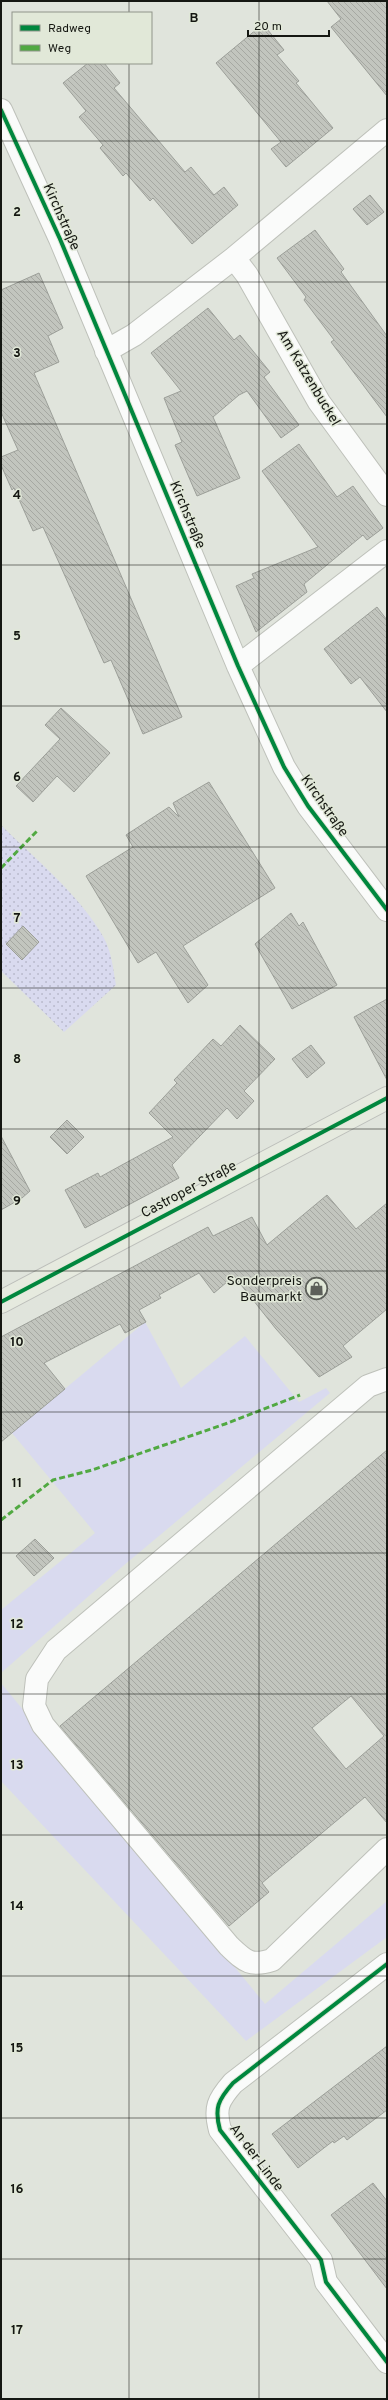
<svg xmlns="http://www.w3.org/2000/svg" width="388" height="2400" font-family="Overpass,sans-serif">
	<defs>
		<pattern id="garden-dots" width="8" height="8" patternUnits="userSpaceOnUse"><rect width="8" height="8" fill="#d9daef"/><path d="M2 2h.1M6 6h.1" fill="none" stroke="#b9bacc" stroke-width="1.8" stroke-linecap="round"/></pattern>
		<pattern id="building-back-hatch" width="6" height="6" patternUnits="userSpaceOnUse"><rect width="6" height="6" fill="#c2c5be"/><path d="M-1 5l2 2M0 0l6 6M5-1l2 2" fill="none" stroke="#a6a8a2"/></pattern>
	</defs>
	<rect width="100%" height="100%" fill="#e0e4dc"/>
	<path fill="#d9daef" d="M 145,1322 L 181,1388 L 245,1336 L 299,1402 L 326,1388 L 330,1393 L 123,1566 L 1,1673 L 1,1610 L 95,1533 L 12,1433 Z
		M 1,1683 L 265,2004 L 387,1901 L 387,1937 L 246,2041 L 1,1781 Z"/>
	<path fill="url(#garden-dots)" d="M 1,825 C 35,859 81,896 104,938 C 112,953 113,969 116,985 L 64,1032 L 1,971 Z"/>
	<path fill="url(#building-back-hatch)" stroke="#9c9f99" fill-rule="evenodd" d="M 327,1 L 387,1 L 387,96 L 331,27 L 341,19 Z
		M 263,24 L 284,50 L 277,55 L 299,81 L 296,83 L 333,128 L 286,167 L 271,149 L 281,142 L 216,63 Z
		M 88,63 L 104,63 L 120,83 L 114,88 L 185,172 L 191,167 L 214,195 L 224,187 L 238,205 L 192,244 L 153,198 L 150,201 L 126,173 L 123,176 L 100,148 L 103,145 L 79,117 L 86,111 L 63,83 Z
		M 370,195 L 384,212 L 367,225 L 353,209 Z
		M 315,230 L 344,269 L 341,272 L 387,336 L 387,417 L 331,342 L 334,340 L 304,300 L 306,297 L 277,258 Z
		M 39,273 L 63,328 L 48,336 L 59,362 L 34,373 L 182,717 L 143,734 L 111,660 L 104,663 L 43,527 L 33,531 L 14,488 L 12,490 L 1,465 L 1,457 L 18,450 L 1,412 L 1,290 Z
		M 208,308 L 234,340 L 240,335 L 270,372 L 264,377 L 299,425 L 281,438 L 247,391 L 239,395 L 213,417 L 240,478 L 197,496 L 175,445 L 182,442 L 164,398 L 181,391 L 151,353 Z
		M 299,444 L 337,497 L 353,486 L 383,528 L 367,540 L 363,535 L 304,584 L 307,592 L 256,632 L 236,586 L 254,578 L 252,574 L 318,547 L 262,471 Z
		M 377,607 L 387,620 L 387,712 L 360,677 L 351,684 L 324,649 Z
		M 61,708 L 110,753 L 74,792 L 57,776 L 33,802 L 16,786 L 60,739 L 45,725 Z
		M 209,782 L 275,888 L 183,946 L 208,985 L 188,1003 L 156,952 L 138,963 L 86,876 L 133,847 L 126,835 L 169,807 L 179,817 L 173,803 Z
		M 291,913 L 299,926 L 303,922 L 337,985 L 292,1009 L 255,944 Z
		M 23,926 L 39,942 L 22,960 L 6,944 Z
		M 387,999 L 387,1080 L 354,1017 Z
		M 240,1025 L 275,1059 L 244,1091 L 254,1101 L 237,1119 L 227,1108 L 172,1165 L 179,1178 L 85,1228 L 65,1190 L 98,1173 L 100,1177 L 173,1137 L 149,1113 L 177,1083 L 174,1080 L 213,1039 L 221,1046 Z
		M 311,1045 L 325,1063 L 307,1078 L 292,1059 Z
		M 67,1120 L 84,1137 L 67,1154 L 50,1137 Z
		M 1,1136 L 30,1191 L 22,1198 L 1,1210 Z
		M 327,1195 L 356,1229 L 387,1203 L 387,1309 L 343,1346 L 352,1357 L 319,1377 L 276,1329 L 234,1276 L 214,1293 L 199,1273 L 159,1295 L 161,1298 L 139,1310 L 146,1322 L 125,1333 L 120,1324 L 44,1363 L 65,1389 L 1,1442 L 1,1337 L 208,1227 L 213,1236 L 252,1217 L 267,1245 Z
		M 387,1450 L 387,1823 L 365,1797 L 262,1883 L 269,1892 L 229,1926 L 60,1726 ZM 351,1696 L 384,1736 L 346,1769 L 312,1728 Z
		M 35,1539 L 54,1558 L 34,1576 L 16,1556 Z
		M 387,2046 L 387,2110 L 347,2140 L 344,2136 L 334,2143 L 333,2141 L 298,2168 L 272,2134 Z
		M 373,2183 L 387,2201 L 387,2289 L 331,2215 Z"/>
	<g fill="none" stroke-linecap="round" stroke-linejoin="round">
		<defs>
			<path id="minor" d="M 1,110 L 60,239 L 238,666 L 284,767 L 308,806 L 387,910
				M 234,258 L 247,275 L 319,402 L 387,495
				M 106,351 L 134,335 L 234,258 L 387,130
				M 238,666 L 387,551
				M 387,1379 L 368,1386 L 56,1650 L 37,1679 L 34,1706 L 43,1725 L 229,1946 C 245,1961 250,1967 272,1960 L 387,1849
				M 387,1964 L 233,2083 C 218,2100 214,2108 220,2130 L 321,2260 L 326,2282 L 387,2362"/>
			<path id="major" d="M 1,1302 L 387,1098"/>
		</defs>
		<use href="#minor" stroke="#bec1ba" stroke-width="24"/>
		<use href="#major" stroke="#bcbeba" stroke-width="24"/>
		<use href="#minor" stroke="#fafbfa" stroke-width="22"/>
		<use href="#major" stroke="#e6eadf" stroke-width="22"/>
		<path stroke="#51a942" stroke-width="3" stroke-dasharray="6 3" stroke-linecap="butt" d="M 1,868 L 38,830
			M 1,1520 L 53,1480 L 92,1470 L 225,1424 L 300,1395"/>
		<defs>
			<path id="cycleway" d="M 1,110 L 60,239 L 238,666 L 284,767 L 308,806 L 387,910
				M 1,1302 L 387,1098
				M 387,1964 L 233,2083 C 218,2100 214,2108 220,2130 L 321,2260 L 326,2282 L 387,2362"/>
		</defs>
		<use href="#cycleway" stroke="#e1e8d8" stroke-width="6"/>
		<use href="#cycleway" stroke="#00873e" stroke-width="4"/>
	</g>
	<path fill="none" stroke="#151712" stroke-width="1" stroke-opacity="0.55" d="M 129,1 L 129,13M 259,1 L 259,2399M 129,63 L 129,2399M 1,141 L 387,141M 1,282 L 387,282M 1,424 L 387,424M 1,565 L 387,565M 1,706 L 387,706M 1,847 L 387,847M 1,988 L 387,988M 1,1129 L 387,1129M 1,1271 L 387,1271M 1,1412 L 387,1412M 1,1553 L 387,1553M 1,1694 L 387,1694M 1,1835 L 387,1835M 1,1976 L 387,1976M 1,2118 L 387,2118M 1,2259 L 387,2259"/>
	<defs>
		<symbol id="shop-ring" viewBox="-11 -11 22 22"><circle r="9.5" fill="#e1e8d8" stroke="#5c5f59" stroke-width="1.5"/><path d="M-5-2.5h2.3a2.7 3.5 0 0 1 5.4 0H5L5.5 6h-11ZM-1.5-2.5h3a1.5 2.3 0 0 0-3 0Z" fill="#5c5f59"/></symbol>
	</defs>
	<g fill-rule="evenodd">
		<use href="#shop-ring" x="304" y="1276" width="25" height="25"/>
	</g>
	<g text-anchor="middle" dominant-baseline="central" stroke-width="3" stroke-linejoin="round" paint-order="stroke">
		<g font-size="14" fill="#151712" stroke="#e1e8d8">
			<text transform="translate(61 217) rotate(66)">Kirchstraße</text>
			<text transform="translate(308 378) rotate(59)">Am Katzenbuckel</text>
			<text transform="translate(187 515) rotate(67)">Kirchstraße</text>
			<text transform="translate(324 806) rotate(55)">Kirchstraße</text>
			<text transform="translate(189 1190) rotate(-28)">Castroper Straße</text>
			<text transform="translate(256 2158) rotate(53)">An der Linde</text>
		</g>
		<g font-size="14" fill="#151712" stroke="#e1e8d8" text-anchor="end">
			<text x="302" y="1281">Sonderpreis<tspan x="302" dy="16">Baumarkt</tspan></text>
		</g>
	</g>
	<g font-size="13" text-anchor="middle" font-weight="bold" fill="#151712" stroke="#e1e8d8" stroke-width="3" stroke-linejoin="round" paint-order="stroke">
		<text x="194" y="22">B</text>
		<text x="17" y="216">2</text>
		<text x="17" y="357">3</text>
		<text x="17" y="499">4</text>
		<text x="17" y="640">5</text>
		<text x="17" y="781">6</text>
		<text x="17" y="922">7</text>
		<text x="17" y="1063">8</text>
		<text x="17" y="1205">9</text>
		<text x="17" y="1346">10</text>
		<text x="17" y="1487">11</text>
		<text x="17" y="1628">12</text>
		<text x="17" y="1769">13</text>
		<text x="17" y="1910">14</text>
		<text x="17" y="2052">15</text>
		<text x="17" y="2193">16</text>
		<text x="17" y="2334">17</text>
	</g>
	<rect width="388" height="2400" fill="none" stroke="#151712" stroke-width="4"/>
	<rect x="12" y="12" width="140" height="52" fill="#e1e8d8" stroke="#8f9489"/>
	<rect x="20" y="25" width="20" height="6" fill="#00873e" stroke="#8f9489"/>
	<text x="48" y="32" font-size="12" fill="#151712">Radweg</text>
	<rect x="20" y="45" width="20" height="6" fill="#51a942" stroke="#8f9489"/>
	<text x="48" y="52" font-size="12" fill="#151712">Weg</text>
	<path d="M248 30v6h81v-6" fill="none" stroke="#151712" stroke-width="2"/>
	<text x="254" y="30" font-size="12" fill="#151712" stroke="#e1e8d8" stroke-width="3" paint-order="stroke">20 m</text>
</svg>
